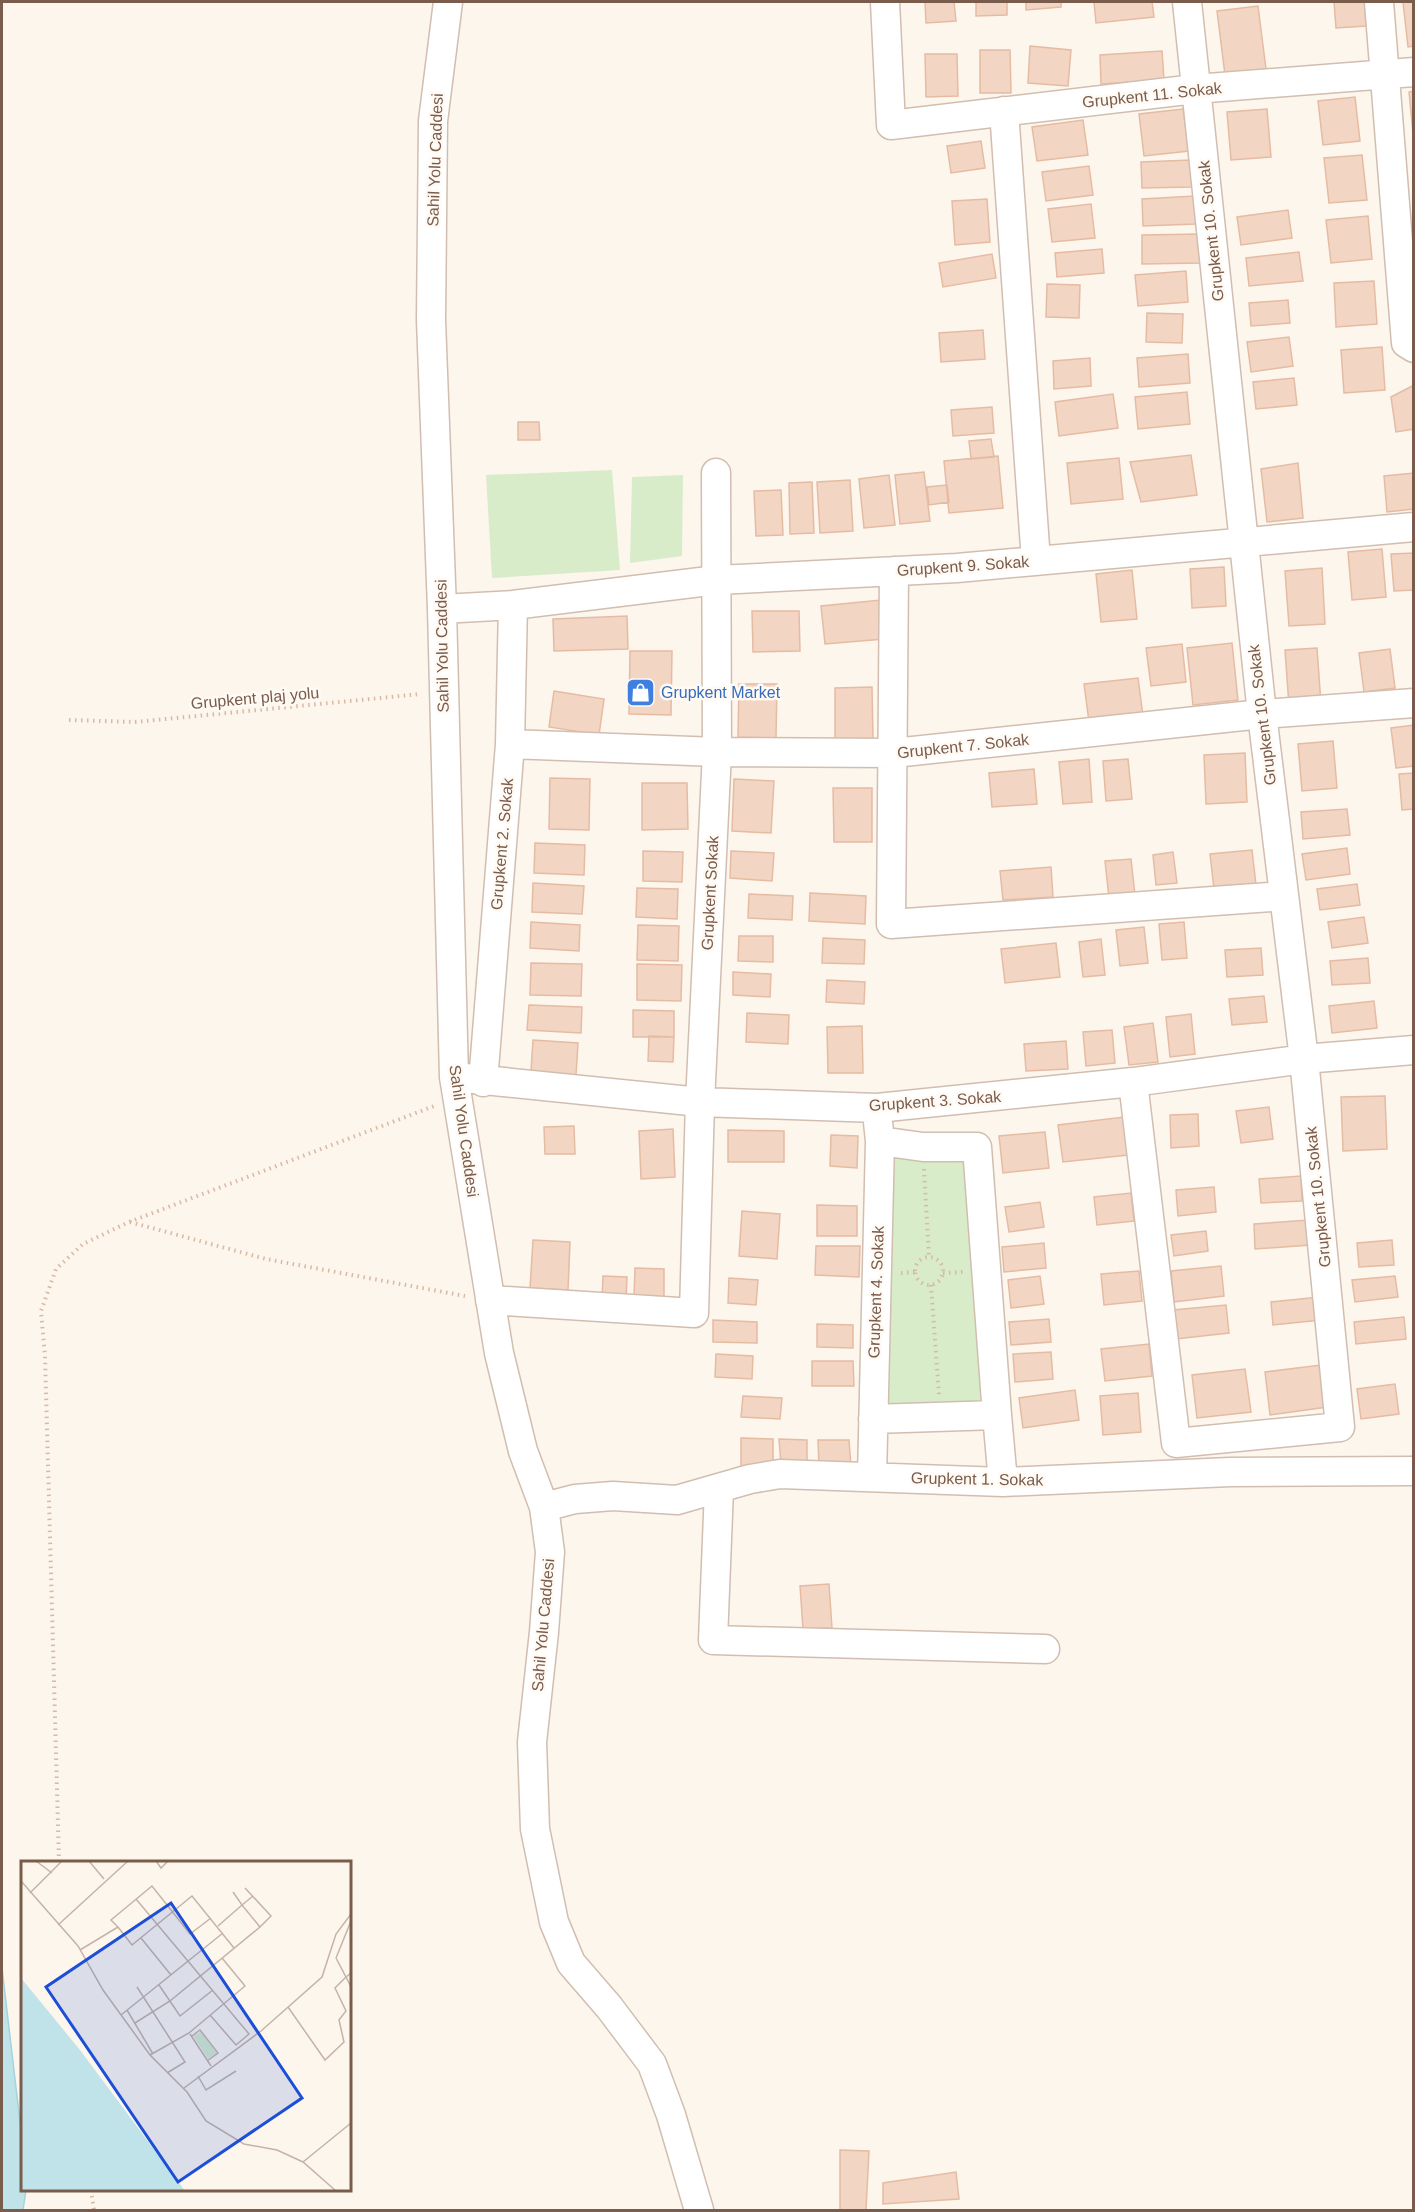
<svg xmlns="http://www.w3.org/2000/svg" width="1415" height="2212" font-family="Arial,sans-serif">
	<rect width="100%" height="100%" fill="#fdf6ec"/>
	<path fill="#d8ecc9" d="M 612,470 L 620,570 L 492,578 L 486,475 Z
		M 683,475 L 682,556 L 630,563 L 632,477 Z
		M 890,1157 L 972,1163 L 987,1405 L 887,1407 Z"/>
	<path fill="#bfe3e8" stroke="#a5d3da" stroke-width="1.5" d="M 2,1968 L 22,2139 L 22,2190 L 26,2190 L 23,2210 L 2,2210 Z"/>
	<path fill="#f3d5c3" stroke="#e6bba3" stroke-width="1.5" d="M 925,2 L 954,2 L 956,21 L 926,23 Z
		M 976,2 L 1007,2 L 1007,15 L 976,16 Z
		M 1026,2 L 1061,2 L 1061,7 L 1026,10 Z
		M 1094,2 L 1152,2 L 1154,17 L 1096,23 Z
		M 1334,2 L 1365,2 L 1366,26 L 1336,28 Z
		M 1403,2 L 1414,2 L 1414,46 L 1408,47 Z
		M 1258,6 L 1266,69 L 1225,75 L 1217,11 Z
		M 1030,46 L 1071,50 L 1068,86 L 1028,83 Z
		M 980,50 L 1010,50 L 1011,93 L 980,93 Z
		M 1162,51 L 1164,80 L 1101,84 L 1100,55 Z
		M 925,54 L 957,54 L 958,96 L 926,97 Z
		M 1414,91 L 1414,133 L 1413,133 L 1409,92 Z
		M 1355,97 L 1360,141 L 1323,145 L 1318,101 Z
		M 1183,109 L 1189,151 L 1144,156 L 1139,114 Z
		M 1267,109 L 1271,157 L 1231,160 L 1227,112 Z
		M 1083,120 L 1088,155 L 1037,161 L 1032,127 Z
		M 981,141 L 985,168 L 951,173 L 947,146 Z
		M 1362,155 L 1367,200 L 1329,203 L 1324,158 Z
		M 1191,160 L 1192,187 L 1142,188 L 1141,162 Z
		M 1089,166 L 1093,195 L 1046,201 L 1042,172 Z
		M 1195,196 L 1196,224 L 1143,226 L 1142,199 Z
		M 987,199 L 990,242 L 955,245 L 952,201 Z
		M 1091,204 L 1095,238 L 1052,242 L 1048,209 Z
		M 1288,210 L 1292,238 L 1241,245 L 1237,217 Z
		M 1368,216 L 1372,259 L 1331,263 L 1326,220 Z
		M 1200,234 L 1201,263 L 1142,264 L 1142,235 Z
		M 1102,249 L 1104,273 L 1057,277 L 1055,253 Z
		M 1299,252 L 1303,281 L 1249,286 L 1246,258 Z
		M 992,254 L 996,278 L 943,287 L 939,263 Z
		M 1186,271 L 1188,302 L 1138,306 L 1135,275 Z
		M 1374,281 L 1377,324 L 1336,327 L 1334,283 Z
		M 1047,284 L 1080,285 L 1079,318 L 1046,317 Z
		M 1288,300 L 1290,323 L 1251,326 L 1249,303 Z
		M 1147,313 L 1183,314 L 1182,343 L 1146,342 Z
		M 983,330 L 985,359 L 941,362 L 939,333 Z
		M 1289,337 L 1293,366 L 1251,372 L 1247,342 Z
		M 1382,347 L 1385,390 L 1344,393 L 1341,350 Z
		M 1188,354 L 1190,383 L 1139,387 L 1137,358 Z
		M 1090,358 L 1091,386 L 1054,389 L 1053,361 Z
		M 1294,378 L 1297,405 L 1256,409 L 1253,382 Z
		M 1414,385 L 1414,429 L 1396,432 L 1391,397 Z
		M 1187,392 L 1190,424 L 1138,429 L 1135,397 Z
		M 1113,394 L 1118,428 L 1059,436 L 1055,402 Z
		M 992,407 L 994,433 L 953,436 L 951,410 Z
		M 518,422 L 539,422 L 540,440 L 518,440 Z
		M 991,439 L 994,457 L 971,459 L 969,441 Z
		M 1191,455 L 1197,495 L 1141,502 L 1130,462 Z
		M 998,456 L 1003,508 L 949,513 L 944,461 Z
		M 1119,458 L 1123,499 L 1071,504 L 1067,463 Z
		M 1298,463 L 1303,518 L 1267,522 L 1261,469 Z
		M 924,472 L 930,521 L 900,524 L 895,475 Z
		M 1414,473 L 1414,509 L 1387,512 L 1384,476 Z
		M 889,475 L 895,525 L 864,528 L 859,479 Z
		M 850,480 L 853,531 L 820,533 L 817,482 Z
		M 812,482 L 814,533 L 790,534 L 789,483 Z
		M 947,485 L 949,502 L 929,505 L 927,487 Z
		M 781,490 L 783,535 L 756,536 L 754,491 Z
		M 1382,549 L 1386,597 L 1352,600 L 1348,552 Z
		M 1414,553 L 1414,590 L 1394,591 L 1391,554 Z
		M 1224,567 L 1226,606 L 1192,608 L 1190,569 Z
		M 1322,568 L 1325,624 L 1289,626 L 1285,571 Z
		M 1132,570 L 1137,619 L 1101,622 L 1096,574 Z
		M 881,600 L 884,639 L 825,644 L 821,606 Z
		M 752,611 L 799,611 L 800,651 L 753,652 Z
		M 627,616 L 628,649 L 554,651 L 553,619 Z
		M 1232,643 L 1238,700 L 1193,705 L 1187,648 Z
		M 1182,644 L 1186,682 L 1151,686 L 1146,648 Z
		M 1317,648 L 1321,704 L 1289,706 L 1285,650 Z
		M 1390,649 L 1395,688 L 1364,692 L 1359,653 Z
		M 630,651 L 672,651 L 671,715 L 629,714 Z
		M 1138,678 L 1143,716 L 1089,722 L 1084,684 Z
		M 739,684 L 777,684 L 776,738 L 738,737 Z
		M 872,687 L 873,740 L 835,740 L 835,688 Z
		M 554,691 L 604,699 L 599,735 L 549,727 Z
		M 1414,725 L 1414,766 L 1396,768 L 1391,728 Z
		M 1333,741 L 1337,788 L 1302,791 L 1298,744 Z
		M 1245,753 L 1247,802 L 1206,804 L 1204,755 Z
		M 1089,759 L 1092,802 L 1063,804 L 1059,762 Z
		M 1128,759 L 1132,799 L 1106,801 L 1103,761 Z
		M 1034,769 L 1037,804 L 992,807 L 989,773 Z
		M 1414,773 L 1414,809 L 1402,810 L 1399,774 Z
		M 550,778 L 590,779 L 589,830 L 549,829 Z
		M 734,779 L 774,781 L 771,833 L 732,831 Z
		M 642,783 L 687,783 L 688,829 L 642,830 Z
		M 833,788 L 872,788 L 872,842 L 834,842 Z
		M 1347,809 L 1350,835 L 1303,839 L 1301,812 Z
		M 535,843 L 585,845 L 584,875 L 534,873 Z
		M 1347,848 L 1350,874 L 1306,880 L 1302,854 Z
		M 1252,850 L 1256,885 L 1214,889 L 1210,854 Z
		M 643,851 L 683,852 L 682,882 L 643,881 Z
		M 731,851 L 774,853 L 772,881 L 730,878 Z
		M 1173,852 L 1177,883 L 1156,885 L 1153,855 Z
		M 1131,859 L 1135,895 L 1109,898 L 1105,861 Z
		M 1051,867 L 1053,897 L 1003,900 L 1000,871 Z
		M 533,883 L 584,886 L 582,914 L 532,912 Z
		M 1357,884 L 1360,905 L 1320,910 L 1317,889 Z
		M 637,888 L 678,889 L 677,919 L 636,917 Z
		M 810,893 L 866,896 L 865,924 L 809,921 Z
		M 749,894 L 793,896 L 792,920 L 748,918 Z
		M 1364,917 L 1368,943 L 1332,948 L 1328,922 Z
		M 531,922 L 580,925 L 579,951 L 530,948 Z
		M 1184,922 L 1187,958 L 1162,960 L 1159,924 Z
		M 638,925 L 679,926 L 678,961 L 637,960 Z
		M 1144,927 L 1148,963 L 1120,966 L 1116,930 Z
		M 739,936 L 773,936 L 773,962 L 738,961 Z
		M 823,938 L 865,940 L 864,964 L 822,963 Z
		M 1101,939 L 1105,975 L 1083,977 L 1079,942 Z
		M 1056,943 L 1060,977 L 1005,983 L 1001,949 Z
		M 1261,948 L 1263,975 L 1227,977 L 1225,950 Z
		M 1368,958 L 1370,983 L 1332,985 L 1330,961 Z
		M 531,963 L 582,964 L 581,996 L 530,995 Z
		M 637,964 L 682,965 L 681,1001 L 637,1000 Z
		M 733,972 L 771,974 L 770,997 L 733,995 Z
		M 827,980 L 865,982 L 864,1004 L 826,1002 Z
		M 1264,996 L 1267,1022 L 1232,1025 L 1229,999 Z
		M 1374,1001 L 1377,1028 L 1332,1033 L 1329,1006 Z
		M 529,1005 L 582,1007 L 581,1033 L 527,1030 Z
		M 633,1010 L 674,1011 L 674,1037 L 633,1037 Z
		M 747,1013 L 789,1015 L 788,1044 L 746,1042 Z
		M 1191,1014 L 1195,1054 L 1170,1057 L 1166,1017 Z
		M 1153,1023 L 1158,1062 L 1129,1065 L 1124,1027 Z
		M 862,1026 L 863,1073 L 828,1073 L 827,1027 Z
		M 1112,1030 L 1115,1063 L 1086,1066 L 1083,1032 Z
		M 649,1036 L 674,1037 L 673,1062 L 648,1061 Z
		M 533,1040 L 578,1043 L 576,1075 L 531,1071 Z
		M 1066,1041 L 1068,1069 L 1026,1071 L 1024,1044 Z
		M 1385,1096 L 1387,1149 L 1343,1151 L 1341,1097 Z
		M 1269,1107 L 1273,1139 L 1241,1143 L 1236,1111 Z
		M 1198,1114 L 1199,1146 L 1171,1148 L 1170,1115 Z
		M 1124,1117 L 1128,1155 L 1063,1162 L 1058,1125 Z
		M 574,1126 L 575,1154 L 545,1154 L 544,1127 Z
		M 673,1129 L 675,1177 L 641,1179 L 639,1131 Z
		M 728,1130 L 784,1131 L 784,1162 L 728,1162 Z
		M 1045,1132 L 1049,1168 L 1003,1173 L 999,1136 Z
		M 831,1135 L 858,1136 L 857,1168 L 830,1166 Z
		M 1301,1176 L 1302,1201 L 1261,1203 L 1259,1179 Z
		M 1214,1187 L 1216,1212 L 1178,1216 L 1176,1190 Z
		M 1131,1193 L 1134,1221 L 1097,1225 L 1094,1197 Z
		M 1040,1202 L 1044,1227 L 1009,1232 L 1005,1207 Z
		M 817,1205 L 857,1206 L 857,1236 L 817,1236 Z
		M 742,1211 L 780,1214 L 777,1259 L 739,1256 Z
		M 1309,1220 L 1311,1245 L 1255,1249 L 1254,1224 Z
		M 1206,1231 L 1208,1251 L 1174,1256 L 1171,1235 Z
		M 533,1240 L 570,1242 L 568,1290 L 530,1288 Z
		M 1392,1240 L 1394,1265 L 1359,1267 L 1357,1243 Z
		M 1044,1243 L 1046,1268 L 1004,1272 L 1002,1247 Z
		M 816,1246 L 860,1246 L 859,1277 L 815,1275 Z
		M 1221,1266 L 1224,1296 L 1174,1302 L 1171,1271 Z
		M 635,1268 L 664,1269 L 664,1298 L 634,1297 Z
		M 1139,1271 L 1142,1301 L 1104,1305 L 1101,1274 Z
		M 603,1276 L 627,1277 L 626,1301 L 602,1300 Z
		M 1040,1276 L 1044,1304 L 1011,1308 L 1008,1280 Z
		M 1395,1276 L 1398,1297 L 1355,1302 L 1352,1280 Z
		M 729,1278 L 758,1280 L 756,1305 L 728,1303 Z
		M 1319,1297 L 1321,1320 L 1273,1325 L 1271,1302 Z
		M 1226,1305 L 1229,1333 L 1176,1339 L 1173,1310 Z
		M 1404,1317 L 1406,1339 L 1356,1344 L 1354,1322 Z
		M 1049,1319 L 1051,1342 L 1011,1345 L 1009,1322 Z
		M 713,1320 L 757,1322 L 757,1343 L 713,1342 Z
		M 817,1324 L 853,1325 L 853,1348 L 817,1347 Z
		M 1149,1344 L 1152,1376 L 1105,1381 L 1101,1349 Z
		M 1051,1352 L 1053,1379 L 1015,1382 L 1013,1354 Z
		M 716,1354 L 753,1356 L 752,1379 L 715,1377 Z
		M 812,1361 L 853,1361 L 854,1386 L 812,1386 Z
		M 1321,1365 L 1327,1407 L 1270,1415 L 1265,1372 Z
		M 1245,1369 L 1251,1412 L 1197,1418 L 1192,1375 Z
		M 1395,1384 L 1399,1414 L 1361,1419 L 1357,1389 Z
		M 1075,1390 L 1079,1420 L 1023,1428 L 1019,1398 Z
		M 1138,1393 L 1141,1432 L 1103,1435 L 1100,1396 Z
		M 743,1396 L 782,1398 L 780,1419 L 741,1417 Z
		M 741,1438 L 773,1439 L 773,1465 L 741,1469 Z
		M 779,1439 L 807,1440 L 807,1465 L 781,1465 Z
		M 818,1440 L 849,1440 L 851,1467 L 819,1467 Z
		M 829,1584 L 832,1628 L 803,1629 L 800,1586 Z
		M 840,2150 L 869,2151 L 866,2210 L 840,2210 Z
		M 956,2172 L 959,2199 L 883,2204 L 883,2183 Z"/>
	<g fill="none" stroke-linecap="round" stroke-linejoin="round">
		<defs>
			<path id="minor" d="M 448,2 L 433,121 L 431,320 L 442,609 L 454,1077 L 499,1353 L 523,1451 L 544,1507 L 550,1552 L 544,1632 L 532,1742 L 535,1829 L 554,1922 L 571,1963 L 609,2007 L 652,2064 L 671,2115 L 699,2210
				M 885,2 L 891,125 L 1195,89 L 1414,72
				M 1379,2 L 1406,343 L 1414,348
				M 1004,111 L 1036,561
				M 894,571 L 891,924 L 1284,896
				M 442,609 L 513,605 L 717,580 L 957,568 L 1414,527
				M 510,744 L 717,752 L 894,753 L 1262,714 L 1414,703
				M 454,1077 L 700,1102 L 877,1108 L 1133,1082 L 1304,1059 L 1414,1050
				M 483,1082 L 510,744 L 513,605
				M 1133,1082 L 1176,1443 L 1340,1427 L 1304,1059 L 1262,714 L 1187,2
				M 490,1300 L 694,1313 L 700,1102 L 717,752 L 716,473
				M 997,1415 L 1003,1482
				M 873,1419 L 997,1415 L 977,1147 L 923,1147 L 880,1141
				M 872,1477 L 880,1141 L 878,1122
				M 719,1489 L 713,1640 L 1045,1649
				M 544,1507 L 575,1499 L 613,1496 L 677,1500 L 750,1479 L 780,1474 L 1003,1482 L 1230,1472 L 1414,1471"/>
		</defs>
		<use href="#minor" stroke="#d1beb0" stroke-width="31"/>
		<path stroke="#d9b8a5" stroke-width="4" stroke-dasharray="1.5 4.5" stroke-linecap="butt" d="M 69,720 L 135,722 L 421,694
			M 924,1169 L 929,1257
			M 130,1222 L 266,1259 L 465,1296
			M915 1271a14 14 0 1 1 28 0a14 14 0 1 1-28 0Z
			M 901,1273 L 915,1272
			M 943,1273 L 963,1272
			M 931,1285 L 939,1395
			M 59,1862 L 45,1356 L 41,1311 L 56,1269 L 83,1244 L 129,1222 L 437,1105
			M 91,2190 L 94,2210"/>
		<use href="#minor" stroke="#fff" stroke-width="28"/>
	</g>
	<defs>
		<symbol id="shop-square" viewBox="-11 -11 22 22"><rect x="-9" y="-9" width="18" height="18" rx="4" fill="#3f7fe0" stroke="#fffaf3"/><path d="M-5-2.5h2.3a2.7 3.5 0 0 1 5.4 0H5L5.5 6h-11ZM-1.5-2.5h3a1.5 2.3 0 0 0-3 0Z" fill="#fff"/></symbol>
	</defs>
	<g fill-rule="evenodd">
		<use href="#shop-square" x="624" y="676" width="33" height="33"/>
	</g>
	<g text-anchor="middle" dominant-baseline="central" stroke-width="5" stroke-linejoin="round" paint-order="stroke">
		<g font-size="16" fill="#7a5c4d" stroke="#fffaf3">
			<text transform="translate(1152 95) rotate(-6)">Grupkent 11. Sokak</text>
			<text transform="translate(435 160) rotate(-88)">Sahil Yolu Caddesi</text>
			<text transform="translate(1211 231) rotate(-96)">Grupkent 10. Sokak</text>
			<text transform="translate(963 566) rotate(-4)">Grupkent 9. Sokak</text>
			<text transform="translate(442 646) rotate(-91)">Sahil Yolu Caddesi</text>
			<text transform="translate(255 698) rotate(-5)">Grupkent plaj yolu</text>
			<text transform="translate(1262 715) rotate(-97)">Grupkent 10. Sokak</text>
			<text transform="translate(963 746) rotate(-6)">Grupkent 7. Sokak</text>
			<text transform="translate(502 844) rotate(-85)">Grupkent 2. Sokak</text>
			<text transform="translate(710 893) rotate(-87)">Grupkent Sokak</text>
			<text transform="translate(935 1101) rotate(-4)">Grupkent 3. Sokak</text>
			<text transform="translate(464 1131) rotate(82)">Sahil Yolu Caddesi</text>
			<text transform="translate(1318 1197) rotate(-96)">Grupkent 10. Sokak</text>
			<text transform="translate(876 1292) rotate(-88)">Grupkent 4. Sokak</text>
			<text transform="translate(977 1479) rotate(1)">Grupkent 1. Sokak</text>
			<text transform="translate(543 1625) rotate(-85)">Sahil Yolu Caddesi</text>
		</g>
		<g font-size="16" fill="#366cbe" stroke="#fffaf3" text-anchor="start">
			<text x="661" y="692">Grupkent Market</text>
		</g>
	</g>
	<g transform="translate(21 1861)">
		<rect width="330" height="330" fill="#fdf6ec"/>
		<path d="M 180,171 L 196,192 L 187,198 L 172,175 Z" fill="#d8ecc9"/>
		<path d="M 0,117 L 59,189 L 164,330 L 0,330 Z" fill="#bfe3e8"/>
		<path fill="none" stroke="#c5b3a7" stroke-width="1.5" d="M 15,0 L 31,12M 68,0 L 83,18M 135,0 L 140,7 L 147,0M 0,20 L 57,85 L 82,129 L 129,194 L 166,231 L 185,260 L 223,283 L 256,289 L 282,301 L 315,330M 224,27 L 250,55 L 239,66M 212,31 L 221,44 L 232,35M 9,32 L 41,0M 115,38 L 228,173 L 215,184 L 189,154M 37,64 L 107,0M 97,66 L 111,84 L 171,35 L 213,87M 120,77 L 150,114M 59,89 L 97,66 L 90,59 L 131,25 L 169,73 L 190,57M 315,97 L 330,60M 315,97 L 325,116 L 330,112M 138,124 L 159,155 L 192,129M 116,126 L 164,201 L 146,212M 267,146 L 304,199 L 323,181 L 318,159 L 325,150 L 314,127 L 325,116 L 330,126M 106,149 L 132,193M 100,154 L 202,72M 114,162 L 149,140 L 239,66 L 221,44 L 197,65M 169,173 L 190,205M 171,175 L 179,169 L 197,192 L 186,200M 129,194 L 168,172 L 224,125 L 201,97M 177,215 L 185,229 L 215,210M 163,227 L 240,170 L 301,116 L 315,73 L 330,53M 282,301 L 330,262"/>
		<path fill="#1d4ed8" fill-opacity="0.15" stroke="#1d4ed8" stroke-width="3" d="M 150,42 L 281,237 L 157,321 L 25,126 Z"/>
		<rect width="330" height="330" fill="none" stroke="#7a5c4d" stroke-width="3"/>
	</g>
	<rect width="1415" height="2212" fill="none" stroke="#7a5c4d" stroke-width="6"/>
</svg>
